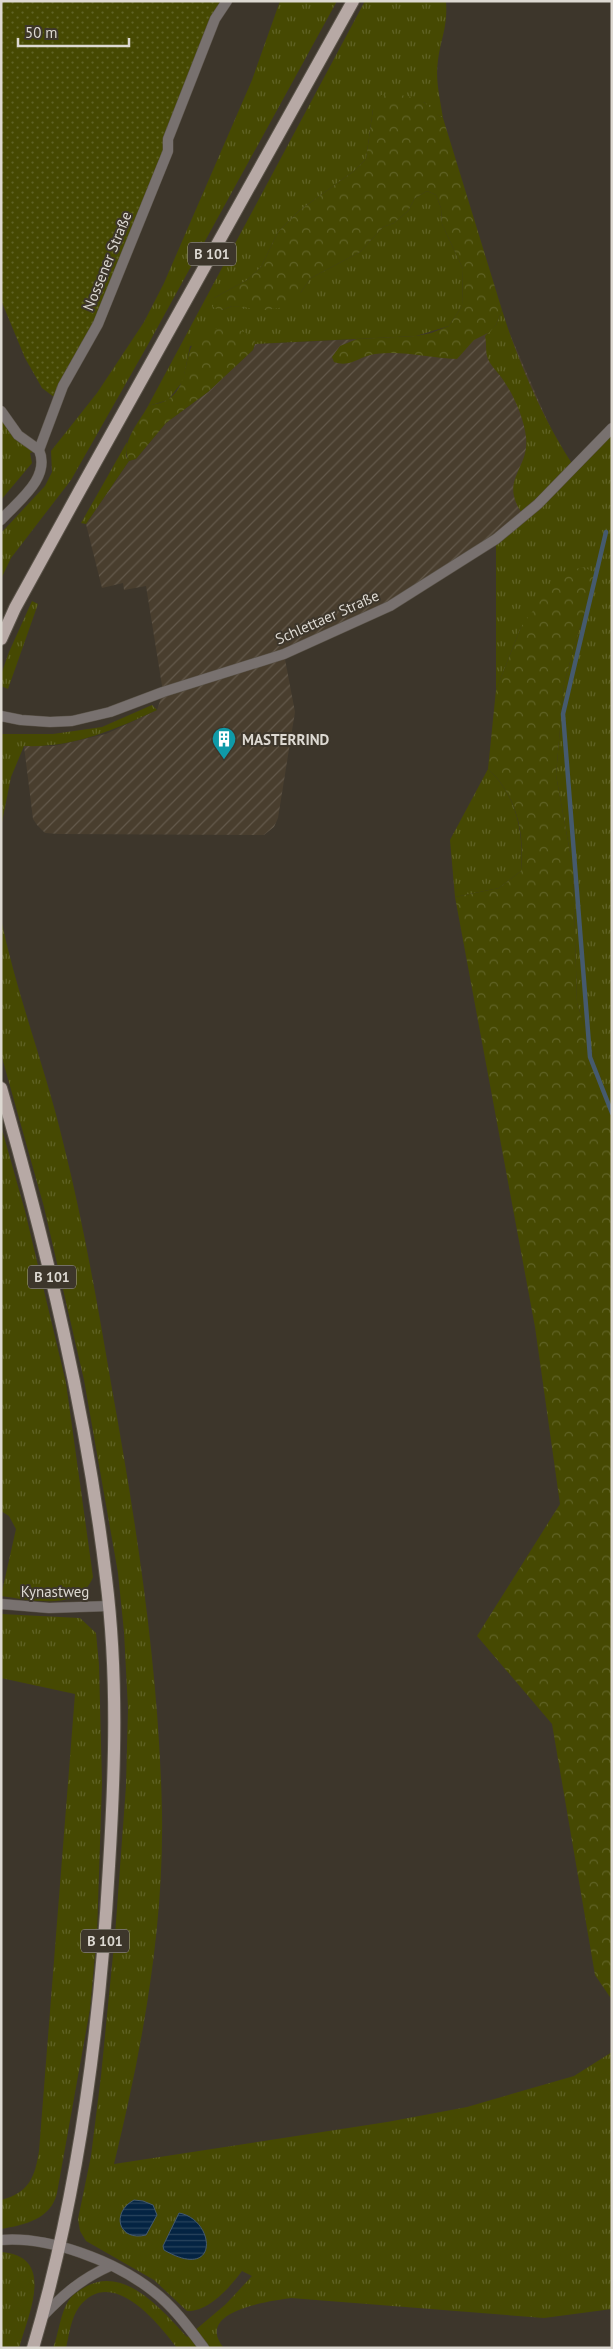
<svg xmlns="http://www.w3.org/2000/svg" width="613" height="2349" font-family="'PT Sans',sans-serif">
	<defs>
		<pattern id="industrial-furrows" width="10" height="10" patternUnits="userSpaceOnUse" patternTransform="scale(1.25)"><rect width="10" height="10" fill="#493e2e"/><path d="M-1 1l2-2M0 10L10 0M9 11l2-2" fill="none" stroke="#63594b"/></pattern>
		<pattern id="grass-tufts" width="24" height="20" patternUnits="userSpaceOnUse" patternTransform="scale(1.25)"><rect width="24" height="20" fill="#464902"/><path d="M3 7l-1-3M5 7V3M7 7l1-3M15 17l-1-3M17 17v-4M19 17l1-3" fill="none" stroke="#606326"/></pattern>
		<pattern id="forest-crowns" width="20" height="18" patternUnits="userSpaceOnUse" patternTransform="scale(1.25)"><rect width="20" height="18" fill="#464902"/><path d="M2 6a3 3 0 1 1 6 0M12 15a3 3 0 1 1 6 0" fill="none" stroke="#606326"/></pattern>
		<pattern id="garden-dots" width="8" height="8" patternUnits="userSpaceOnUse" patternTransform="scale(1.25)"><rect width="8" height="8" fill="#464902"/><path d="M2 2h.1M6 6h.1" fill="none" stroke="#606326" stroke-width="1.8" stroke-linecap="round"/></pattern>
		<pattern id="water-rules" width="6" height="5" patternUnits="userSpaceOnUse" patternTransform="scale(1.25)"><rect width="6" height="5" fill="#042443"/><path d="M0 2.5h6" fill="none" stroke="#28435d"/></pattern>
	</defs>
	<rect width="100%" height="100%" fill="#3d362b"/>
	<path fill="url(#industrial-furrows)" d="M 509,332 L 556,441 L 574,467 L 496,539 L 390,606 L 284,654 L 295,712 L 278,818 L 274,827 L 264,835 L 59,834 L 45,833 L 37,825 L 33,819 L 24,746 L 54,746 L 106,734 L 157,710 L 163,692 L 146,586 L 124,590 L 123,583 L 102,588 L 86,524 L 129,461 L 136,459 L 166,423 L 208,392 L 253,350 L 255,344 Z"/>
	<path fill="url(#grass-tufts)" d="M 280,1 L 337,1 L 150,341 L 71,480 L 11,558 L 1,579 L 1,533 L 45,486 L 52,472 L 51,451 L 97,393 L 144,322 L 164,283 L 252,80 Z
		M 365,1 L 446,1 C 448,26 441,38 438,60 C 435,80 440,98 443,118 L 434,113 L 424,102 L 373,109 L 366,159 L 354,171 L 300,210 L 278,232 L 261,267 L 247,280 L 214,298 L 222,310 L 232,306 L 249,307 L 301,292 L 311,278 L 360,252 L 383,227 L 394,223 L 408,211 L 415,198 L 427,191 L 436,195 L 441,208 L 442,224 L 463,269 L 462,306 L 449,326 L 416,336 L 255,344 L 253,337 L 190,346 L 183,381 L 168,400 L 148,406 Z
		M 502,310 C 517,359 545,424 574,466 L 612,428 L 612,1114 L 577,1003 L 573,869 L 556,775 L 564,683 L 582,620 L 592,593 L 521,627 L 496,690 L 496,539 L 524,516 C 497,480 530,470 526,437 C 524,418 513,393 501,377 C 497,371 491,366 488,359 C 485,352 487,344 485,336 L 496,325 Z
		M 1,411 L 39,450 L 30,453 L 32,463 L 1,500 Z
		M 127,442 L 126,456 L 129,461 L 86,524 L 81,523 Z
		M 32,601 L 38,604 L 8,689 L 1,686 L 2,672 L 9,652 Z
		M 152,705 L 157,710 C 114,730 73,748 24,746 L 11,777 L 1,827 L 1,734 L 53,734 L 102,727 Z
		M 488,769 C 517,795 524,834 521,871 L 499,888 L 455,897 L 450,840 Z
		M 1,919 C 17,996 46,1069 64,1146 C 84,1226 98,1307 112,1389 C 137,1528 159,1670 162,1812 C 164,1931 142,2049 114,2164 L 387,2122 L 467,2107 L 574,2076 L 612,2052 L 612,2309 L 544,2318 L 291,2298 C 270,2301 193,2311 224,2348 L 177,2348 C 157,2321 111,2265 79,2307 C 71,2318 69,2335 66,2348 L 53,2348 C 59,2333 60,2313 69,2300 C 73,2294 80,2290 87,2286 C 126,2266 164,2312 187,2337 L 226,2304 L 252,2276 L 242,2271 C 230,2287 209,2312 187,2311 L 154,2280 L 86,2241 L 80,2231 L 78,2219 L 91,2156 L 101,2076 L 115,1935 L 126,1786 L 128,1708 L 124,1632 L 118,1573 L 84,1380 L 44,1207 L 1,1054 Z
		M 1,1126 L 25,1211 L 66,1383 L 93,1577 C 80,1612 30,1600 1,1596 L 16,1529 L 9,1516 L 1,1511 Z
		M 1,1614 L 80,1618 L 96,1633 L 99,1665 L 102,1783 L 97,1934 L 90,2009 L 57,2193 C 51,2219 25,2225 1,2229 L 1,2200 C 29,2193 35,2177 39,2151 L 75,1694 L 1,1678 Z
		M 1,2252 C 57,2256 28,2315 19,2348 L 1,2348 Z"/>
	<path fill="url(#forest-crowns)" d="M 381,95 C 394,95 414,94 425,103 C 432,108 435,114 443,118 L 502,310 L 496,325 L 490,332 L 474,340 L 457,359 C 429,358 403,350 375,354 C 359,356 351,368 334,362 L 332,357 L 340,346 L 357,339 L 416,336 L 431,333 L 449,326 L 462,306 L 463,269 L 442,224 L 441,208 L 436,195 L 427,191 L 415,198 L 408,211 L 394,223 L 383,227 L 360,252 L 311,278 L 301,292 L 285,307 L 266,310 L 232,306 L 222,310 L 213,307 L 214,298 L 247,280 L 261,267 L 278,232 L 300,210 L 354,171 L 366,159 L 373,109 Z
		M 233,327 L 254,337 L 255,344 L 253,350 L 208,392 L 166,423 L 136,459 L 129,461 C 119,444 140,421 148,406 C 154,404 162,403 167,400 C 195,384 178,340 209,330 C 216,328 226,328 233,327 Z
		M 584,567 L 595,573 L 592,593 L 582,620 L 564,683 L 556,775 L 573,869 L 577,1003 L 612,1114 L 612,2000 L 595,1975 L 552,1724 L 477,1636 L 560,1504 L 535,1327 L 455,897 L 499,888 L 521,871 C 525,834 517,795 488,769 L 496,690 L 521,627 L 557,578 L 567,571 Z"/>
	<path fill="url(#garden-dots)" d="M 1,1 L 227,1 L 98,324 L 58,400 L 42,388 L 25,358 L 1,300 Z"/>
	<path fill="url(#water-rules)" stroke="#455a6e" d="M 134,2200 L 143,2201 L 153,2205 L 157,2215 L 146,2235 C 119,2242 110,2213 134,2200 Z
		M 179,2213 C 215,2219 221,2283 164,2250 L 163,2246 Z"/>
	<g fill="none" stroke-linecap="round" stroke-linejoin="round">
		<path stroke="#455a6e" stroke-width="4.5" d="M 606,532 L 563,714 L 590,1057 L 612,1113"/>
		<defs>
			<path id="minor" d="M 1,411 L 18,435 L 39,450
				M 1,520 C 18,501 51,478 39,450 L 63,386 L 98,324 L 168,151 L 168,139 L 215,19 L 227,1
				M 1,716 L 21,720 L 50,722 L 72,721 L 110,712 L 163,692 L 284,654 L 390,606 L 496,539 L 538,504 L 612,428
				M 1,1604 L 49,1608 L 109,1606"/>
			<path id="tertiary" d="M 1,2240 C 49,2236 115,2261 153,2291 C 173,2306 189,2328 204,2348
				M 42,2317 C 64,2294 81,2279 110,2266"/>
			<path id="primary" d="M 1,639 L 15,608 L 80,490 L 353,1
				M 1,1088 C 47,1249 86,1411 106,1578 C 118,1674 115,1770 109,1866 C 100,2028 79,2192 33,2348"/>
		</defs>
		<use href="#minor" stroke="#5a5349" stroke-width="11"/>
		<use href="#tertiary" stroke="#5a5349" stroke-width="11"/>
		<use href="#primary" stroke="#5a5349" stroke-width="14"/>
		<use href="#minor" stroke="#78716f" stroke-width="10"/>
		<use href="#tertiary" stroke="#78716f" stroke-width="10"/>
		<use href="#primary" stroke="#b7a9a5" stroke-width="12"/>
	</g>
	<defs>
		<symbol id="building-pin" viewBox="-11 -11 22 30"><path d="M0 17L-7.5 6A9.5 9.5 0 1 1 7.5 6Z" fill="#0f9aa8" stroke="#3d362b"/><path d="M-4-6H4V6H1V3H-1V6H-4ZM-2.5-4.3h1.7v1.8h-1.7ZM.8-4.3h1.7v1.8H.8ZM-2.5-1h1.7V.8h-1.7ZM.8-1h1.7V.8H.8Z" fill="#fff"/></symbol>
	</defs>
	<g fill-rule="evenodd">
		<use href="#building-pin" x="210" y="725" width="28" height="38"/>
	</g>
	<g text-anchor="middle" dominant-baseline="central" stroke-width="4" stroke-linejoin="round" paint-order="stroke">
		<g fill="#3d362b" stroke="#ada8a0" stroke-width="1">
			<rect x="188" y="242.5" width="48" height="23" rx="4"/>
			<rect x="28" y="1265.5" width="48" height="23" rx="4"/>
			<rect x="81" y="1929.5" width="48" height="23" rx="4"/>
		</g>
		<g font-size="14" font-weight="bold" fill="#ddd9d2">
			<text x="212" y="254">B 101</text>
			<text x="52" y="1277">B 101</text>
			<text x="105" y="1941">B 101</text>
		</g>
		<g font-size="15" fill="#ddd9d2" stroke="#3d362b">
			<text transform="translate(107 261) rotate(-68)">Nossener Straße</text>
			<text transform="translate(327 617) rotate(-24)">Schlettaer Straße</text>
			<text x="55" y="1591">Kynastweg</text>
		</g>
		<g font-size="15" font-weight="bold" fill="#ddd9d2" stroke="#3d362b" text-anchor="start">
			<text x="242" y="739">MASTERRIND</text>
		</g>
	</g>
	<rect width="613" height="2349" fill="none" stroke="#ddd9d2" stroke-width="5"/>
	<path d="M18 38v8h111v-8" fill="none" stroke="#ddd9d2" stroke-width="2.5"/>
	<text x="25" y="38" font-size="15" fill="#ddd9d2" stroke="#3d362b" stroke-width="4" paint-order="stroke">50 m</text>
</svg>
